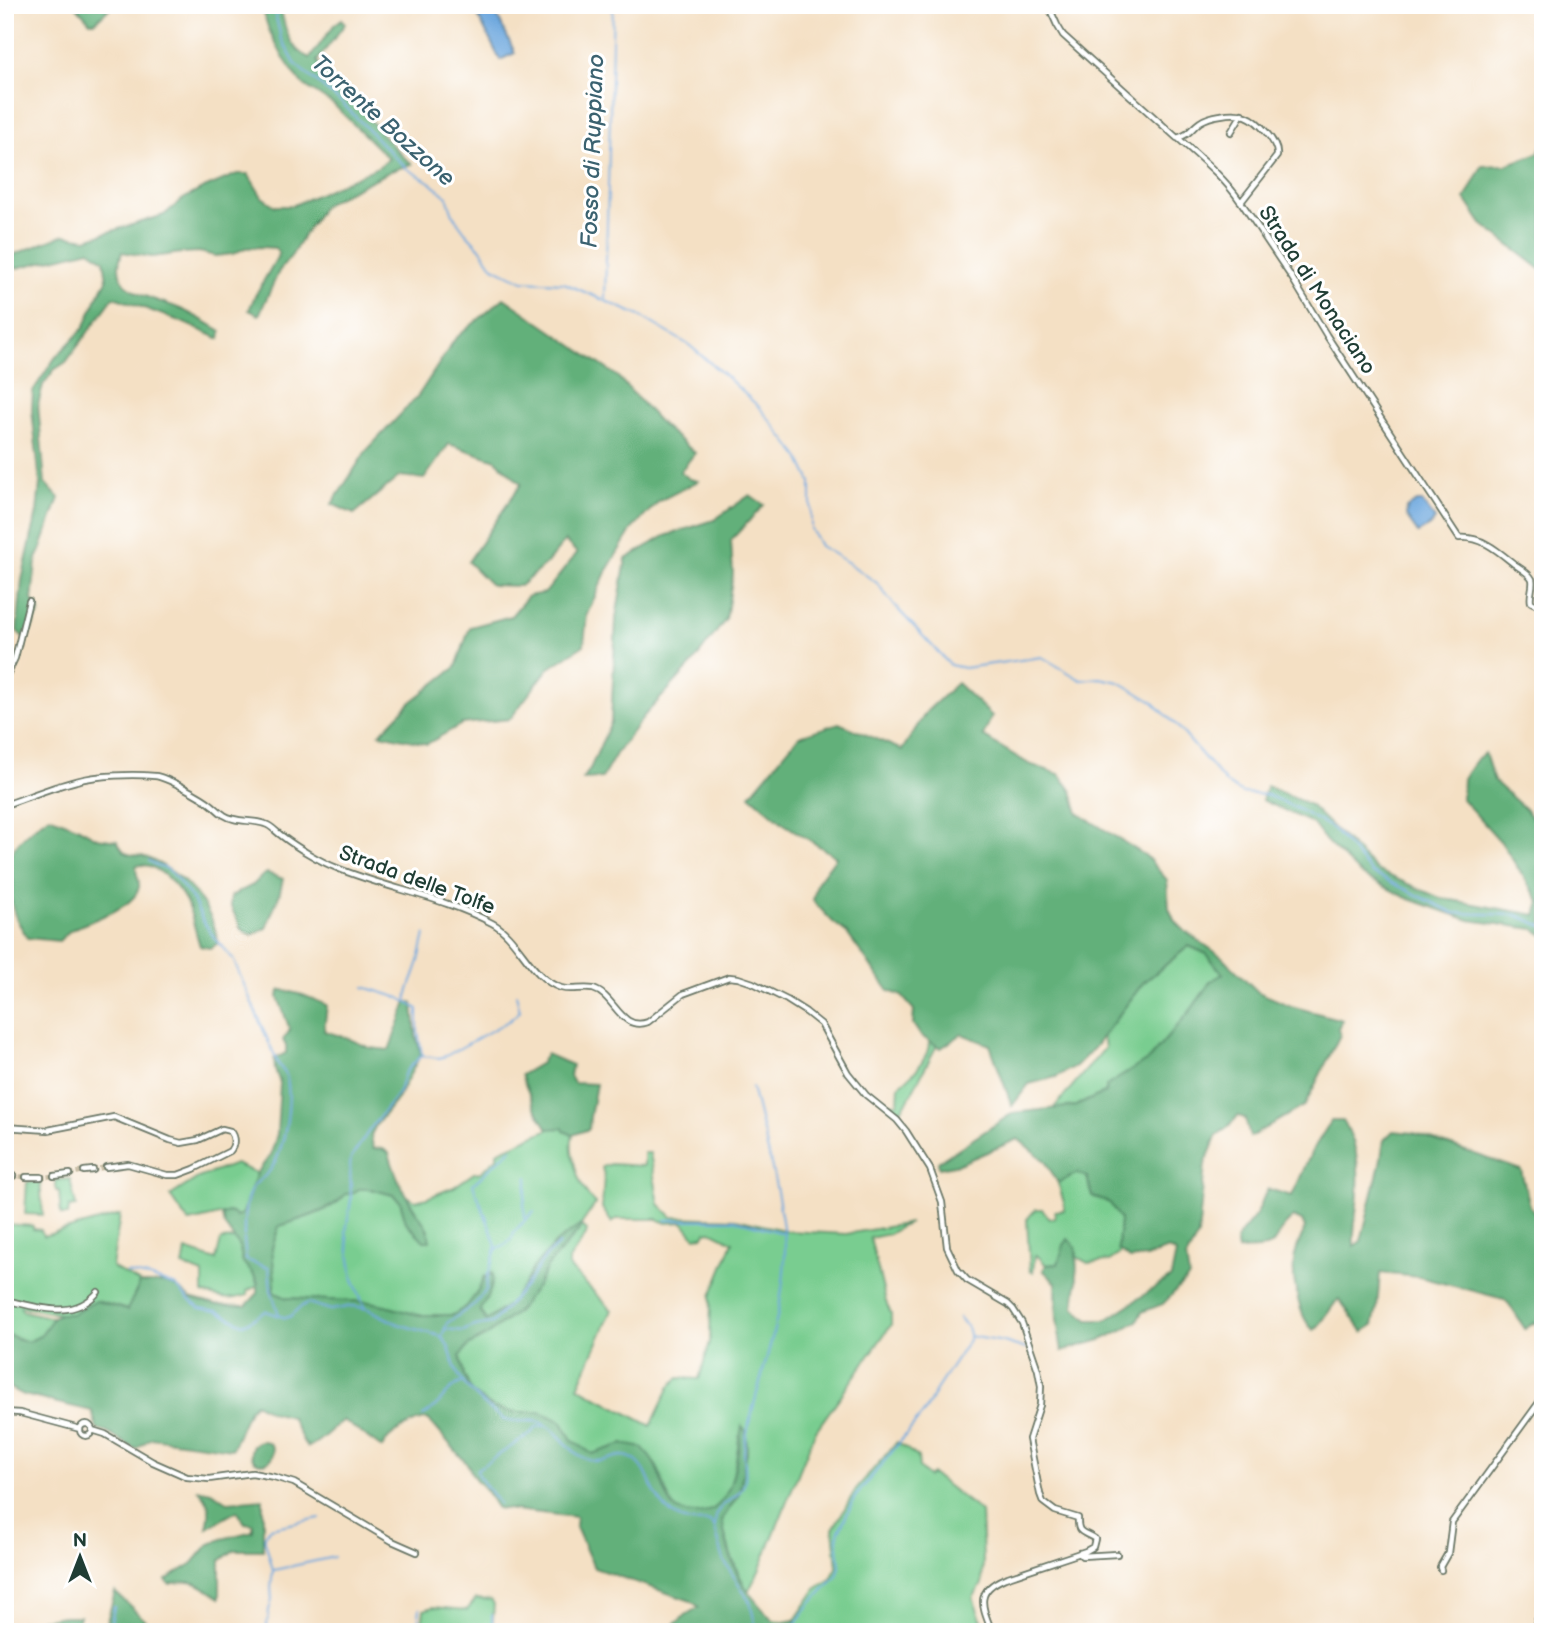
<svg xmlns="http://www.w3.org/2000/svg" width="1548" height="1637" font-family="'Balsamiq Sans',sans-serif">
	<rect width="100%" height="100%" fill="#fff"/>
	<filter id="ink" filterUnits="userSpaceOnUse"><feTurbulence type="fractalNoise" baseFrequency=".0143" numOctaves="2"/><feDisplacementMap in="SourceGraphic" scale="14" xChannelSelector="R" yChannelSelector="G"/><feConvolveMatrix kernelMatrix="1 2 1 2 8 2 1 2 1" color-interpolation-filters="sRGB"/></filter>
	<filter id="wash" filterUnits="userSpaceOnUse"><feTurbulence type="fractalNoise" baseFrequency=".00686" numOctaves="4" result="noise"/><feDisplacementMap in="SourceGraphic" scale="28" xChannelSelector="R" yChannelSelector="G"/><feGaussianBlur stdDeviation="1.57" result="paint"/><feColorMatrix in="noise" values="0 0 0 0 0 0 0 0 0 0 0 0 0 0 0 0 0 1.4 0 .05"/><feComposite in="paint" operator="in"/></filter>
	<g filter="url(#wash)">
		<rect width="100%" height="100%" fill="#f4e0c4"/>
		<path fill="#79cd90" stroke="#4c8562" stroke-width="2" d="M 1189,946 L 1207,954 L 1223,975 L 1211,981 L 1191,1010 L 1149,1059 L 1107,1086 L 1106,1092 L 1076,1106 L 1052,1110 L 1105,1048 L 1103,1036 L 1143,983 Z
			M 929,1040 L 937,1045 L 908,1100 L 901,1110 L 893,1108 L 887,1103 L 898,1103 L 899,1086 C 913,1075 930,1058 929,1040 Z
			M 551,1128 L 564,1128 L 564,1131 L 573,1135 C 568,1149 578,1183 588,1195 C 588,1196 596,1203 596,1203 L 581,1225 L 587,1230 L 586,1235 L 569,1260 L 569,1267 L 612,1310 L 578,1387 L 651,1426 L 670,1386 L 679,1378 L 699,1379 L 710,1342 L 711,1296 L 733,1242 L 711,1231 L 706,1232 L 704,1236 L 695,1237 L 683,1222 L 666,1223 L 658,1219 L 616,1219 L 612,1223 L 602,1208 L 604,1176 L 602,1167 L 611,1164 L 644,1166 L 644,1153 L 650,1153 L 659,1204 L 672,1217 L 736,1219 L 788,1231 L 846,1234 L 910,1223 L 902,1226 L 889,1234 L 870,1238 L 886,1302 L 891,1314 L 891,1325 L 815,1432 L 759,1571 L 748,1592 C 735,1569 726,1546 722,1520 L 739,1494 L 747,1451 L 739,1438 C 735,1466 733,1514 695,1514 C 688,1514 680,1513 675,1508 C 665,1499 664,1475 655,1464 C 650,1458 630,1449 623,1444 L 592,1454 L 572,1440 L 561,1421 L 540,1412 L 511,1412 L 494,1408 L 472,1393 L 464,1375 L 460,1356 L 469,1345 L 486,1336 L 537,1286 L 549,1264 L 580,1229 L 581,1226 L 557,1242 L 533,1268 L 524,1285 L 509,1304 L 486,1321 L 480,1310 L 491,1289 L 484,1277 L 476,1294 L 467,1306 L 453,1315 L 418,1315 L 371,1302 L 287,1298 L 273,1292 L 272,1248 L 279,1226 C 296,1221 336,1210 345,1194 L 351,1194 L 359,1189 L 371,1189 L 393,1195 L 400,1201 L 406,1222 L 416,1233 L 429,1231 L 405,1194 L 415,1201 L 427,1198 L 454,1187 L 474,1173 L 481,1172 L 497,1158 L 497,1152 Z
			M 235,1164 L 257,1173 L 242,1214 L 236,1217 L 230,1212 C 217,1216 203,1219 189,1222 L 170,1196 L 198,1178 Z
			M 1077,1173 L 1087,1177 L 1092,1196 L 1110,1203 L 1120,1219 L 1118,1250 L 1121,1253 L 1109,1261 L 1088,1263 L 1077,1257 L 1076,1247 L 1064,1245 L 1058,1264 L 1046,1265 L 1037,1255 L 1035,1255 L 1033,1272 L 1030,1271 L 1027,1219 L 1036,1209 L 1042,1209 L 1049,1219 L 1055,1218 L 1055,1211 L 1064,1210 L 1064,1203 L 1058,1183 Z
			M 70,1179 L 76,1206 L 69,1207 L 68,1215 L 61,1215 L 59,1191 L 56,1191 L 56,1180 Z
			M 27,1182 L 40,1182 L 43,1215 L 25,1214 Z
			M 120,1215 L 112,1267 L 140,1283 L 128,1310 L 97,1301 L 73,1314 L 59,1314 L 20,1306 L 23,1311 L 53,1318 L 40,1336 L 28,1342 L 5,1334 L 5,1224 L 33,1226 L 33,1229 L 41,1230 L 43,1236 Z
			M 235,1239 L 240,1247 L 242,1261 L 252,1271 L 258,1286 L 247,1291 L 248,1295 C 227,1301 224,1299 203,1293 L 203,1274 L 183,1266 L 186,1250 L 216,1260 L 221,1240 Z
			M 897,1442 L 918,1457 L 919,1468 L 928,1477 L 932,1474 L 981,1512 L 983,1560 L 982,1584 L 973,1598 L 986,1632 L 798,1632 L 795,1620 L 816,1589 L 831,1579 L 837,1567 L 833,1529 L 856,1489 Z
			M 476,1599 L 491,1600 L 494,1604 L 492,1632 L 421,1632 L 424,1610 L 433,1607 L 467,1610 Z"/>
		<path fill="#62b07a" stroke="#407657" stroke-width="2" d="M 75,5 L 113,5 L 95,22 L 90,22 Z
			M 261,5 L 280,5 C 284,25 289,51 310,58 L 334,25 L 342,19 L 345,24 L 317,61 C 325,74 337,83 348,94 C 370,117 387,144 412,164 L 391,171 L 348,192 L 323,206 L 302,238 L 292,255 L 279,271 L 259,315 L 249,310 L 255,296 L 279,254 L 275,248 L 261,247 L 245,248 L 233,254 L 215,256 L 199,252 L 182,253 L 152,257 L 122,252 C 106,295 156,297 183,310 C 196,316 209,324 221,331 L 220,339 L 182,322 L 114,297 L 66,362 L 54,370 L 43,385 L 38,405 L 45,483 L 59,498 L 36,562 L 32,600 L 40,611 L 26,640 L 17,631 L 22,580 L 37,512 L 40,483 L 32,410 L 33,391 L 55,358 L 84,328 L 97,298 L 107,280 L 104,260 L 90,250 L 5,271 L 5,258 L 64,235 L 86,239 L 164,215 L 183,199 L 202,189 L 237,174 L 248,174 L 262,197 L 275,206 L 292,206 L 378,167 L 389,159 L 334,105 L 301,83 L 283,57 L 269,30 Z
			M 1543,145 L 1543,271 L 1482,224 L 1465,199 L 1482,166 L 1506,165 L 1538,153 Z
			M 504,298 L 617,376 L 663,426 L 695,453 L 680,472 L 690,479 L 698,481 L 659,501 L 632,529 L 607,570 L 587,614 L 584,645 L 548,669 L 510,719 L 462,724 L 427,744 L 380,734 L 411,702 L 456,667 L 470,627 L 511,616 L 528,596 L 545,593 L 577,553 L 565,541 L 546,564 L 520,586 L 491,585 L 468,562 L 521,484 L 496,460 L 449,444 L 424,479 L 400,476 L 354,514 L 332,504 L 366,451 L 418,396 L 455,339 Z
			M 750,495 L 764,505 L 731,540 L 733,574 L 726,619 L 692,664 L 644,716 L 616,754 L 602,778 L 583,779 L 590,769 L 611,722 L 616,618 L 626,559 L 665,536 L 714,520 Z
			M 957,683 L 992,716 L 983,736 L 1029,764 L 1059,774 L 1072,791 L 1078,813 L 1146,856 L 1167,880 L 1169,908 L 1174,920 L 1186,932 L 1221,956 L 1258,992 L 1291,1006 L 1342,1020 L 1338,1028 L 1340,1035 L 1305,1105 L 1250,1137 L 1245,1118 L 1238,1116 L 1227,1128 L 1217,1135 L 1205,1164 L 1198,1236 L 1186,1258 L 1189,1277 L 1163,1304 L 1142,1312 L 1137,1321 L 1124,1329 L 1101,1340 L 1062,1351 L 1057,1321 L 1056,1283 L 1043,1270 L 1046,1265 L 1058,1264 L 1064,1245 L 1068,1239 L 1076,1247 L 1077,1282 L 1074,1307 L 1088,1320 L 1106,1320 L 1171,1277 L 1176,1253 L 1168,1249 L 1147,1257 L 1130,1259 L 1118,1250 L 1120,1219 L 1110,1203 L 1092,1196 L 1087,1177 L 1077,1173 L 1058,1183 L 1045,1161 L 1018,1139 L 959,1164 L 939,1168 L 938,1162 L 1013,1113 L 1076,1106 L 1106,1092 L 1106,1086 L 1149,1059 L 1191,1010 L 1211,981 L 1223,974 L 1207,954 L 1189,946 L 1143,983 L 1094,1048 L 1076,1066 L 1056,1077 L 1029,1084 L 1012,1106 L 990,1045 L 962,1034 L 941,1048 L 921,1036 L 913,1024 L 914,1010 L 902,996 L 889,991 L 846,932 L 833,922 L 813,901 L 817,883 L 836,857 L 784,824 L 750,795 L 799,736 L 839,723 L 902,750 L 927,711 Z
			M 1485,753 L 1494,781 L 1525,809 L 1533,818 L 1543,834 L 1543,935 L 1534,929 L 1469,920 L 1409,899 L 1361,875 L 1326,841 L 1312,823 L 1262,800 L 1267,786 L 1310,805 L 1376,870 L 1440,898 L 1536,915 L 1540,902 L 1501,842 L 1462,799 L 1463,778 L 1478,758 Z
			M 49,816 L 77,827 L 97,838 L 117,841 C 128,862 132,851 148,858 C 183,874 212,904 218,943 L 211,948 L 200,946 C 196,934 193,920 189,908 C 182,891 157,859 136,866 C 135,874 140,879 139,887 C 135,909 89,920 71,930 C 67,933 63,937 59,941 L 28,938 C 20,926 12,914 11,898 C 11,893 13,887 13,882 C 12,875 9,868 9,860 C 11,844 37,825 49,816 Z
			M 267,873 L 283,879 L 279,896 L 266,928 L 252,935 L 242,930 L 230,905 L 231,896 L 253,885 L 262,876 Z
			M 282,990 L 303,995 L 327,1005 L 324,1031 L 347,1038 L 370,1048 L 389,1050 L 407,1002 L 413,1003 L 416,1036 L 421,1054 L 397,1099 L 376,1125 L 371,1135 L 373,1148 L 383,1149 L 389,1153 C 394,1172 402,1189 412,1206 C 420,1220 428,1223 430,1241 L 424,1241 L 406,1222 L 400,1201 L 393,1195 L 371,1189 L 359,1189 L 351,1194 L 345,1194 C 337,1209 296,1221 279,1226 L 272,1248 L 275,1280 L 273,1292 L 287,1298 L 371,1302 L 418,1315 L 453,1315 L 467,1306 L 476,1294 L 485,1277 L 492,1273 C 495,1287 486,1298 480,1310 L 486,1321 L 507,1306 L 524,1285 L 533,1268 L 557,1242 L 581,1225 L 580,1229 L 549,1264 L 537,1286 L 517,1312 L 486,1336 L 469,1345 L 460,1356 L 464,1375 L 472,1393 L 494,1408 L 511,1412 L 540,1412 L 561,1421 L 572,1440 L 592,1454 L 623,1444 L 643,1448 C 647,1454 652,1459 655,1465 C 662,1478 664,1494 672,1505 C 678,1513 688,1514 696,1514 C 736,1513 736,1454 742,1426 L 746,1431 L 747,1451 L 739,1494 L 722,1519 C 726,1545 734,1574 750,1594 C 757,1603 765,1612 773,1620 L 784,1622 L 795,1620 L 798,1632 L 665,1632 L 687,1614 L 699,1607 L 691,1601 L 594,1568 L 575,1525 L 576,1517 L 497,1508 C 494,1505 492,1501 490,1497 C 484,1485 472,1480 469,1466 L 428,1419 C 414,1419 387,1435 382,1448 L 343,1420 C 331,1429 321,1442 308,1447 L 304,1443 L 291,1417 L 271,1412 L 255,1403 L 249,1409 L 232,1449 L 151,1438 L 136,1449 L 106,1432 L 97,1429 L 92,1411 L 24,1395 L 11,1389 L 5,1378 L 5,1334 L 28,1342 L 40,1336 L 53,1318 L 59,1314 L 73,1314 L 96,1301 L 127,1310 L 140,1283 L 164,1283 L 175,1286 L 190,1298 L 201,1301 L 216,1305 L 246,1306 L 258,1293 L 258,1283 L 254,1275 L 242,1261 L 240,1247 L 224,1225 L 222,1216 L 227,1212 L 234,1214 L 236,1217 L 242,1214 L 257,1173 L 271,1154 L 277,1134 L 280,1083 L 275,1070 L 274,1059 L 286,1053 L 286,1046 L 283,1040 L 290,1030 L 278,997 L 279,991 Z
			M 546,1054 L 572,1065 L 570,1076 L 574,1083 L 596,1084 L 590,1117 L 589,1129 L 573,1135 L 564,1131 L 563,1128 L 548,1129 L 535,1108 L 521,1075 L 541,1063 Z
			M 1331,1121 L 1343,1121 C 1361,1147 1360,1182 1356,1213 C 1355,1224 1353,1235 1354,1246 L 1361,1241 L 1380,1164 L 1384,1140 L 1393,1131 L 1414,1133 L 1521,1170 L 1530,1206 L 1543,1224 L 1543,1327 L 1535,1322 L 1525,1329 L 1509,1304 L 1504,1299 L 1419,1277 L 1380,1273 L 1377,1308 L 1373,1325 L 1363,1332 L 1339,1299 C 1329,1308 1325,1321 1314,1330 C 1299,1320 1292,1278 1294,1260 C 1295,1250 1301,1238 1305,1228 L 1302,1221 L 1293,1217 L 1285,1225 L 1272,1245 L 1259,1249 L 1238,1250 L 1236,1240 C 1241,1232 1249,1224 1255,1216 C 1261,1208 1262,1197 1268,1189 L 1292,1196 L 1312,1151 Z
			M251 1452a11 11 0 1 1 22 0a11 11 0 1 1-22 0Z
			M 197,1489 L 211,1492 L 228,1502 L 263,1499 L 263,1550 L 234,1550 L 220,1561 L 220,1598 C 197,1583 197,1579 169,1584 L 166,1580 L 193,1563 L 208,1545 L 222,1539 L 253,1531 L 253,1524 L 245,1523 L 237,1511 L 207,1528 C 211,1512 211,1500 197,1489 Z
			M 115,1592 L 145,1620 L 142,1632 L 104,1632 Z
			M 64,1616 L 80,1616 L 75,1632 L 5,1632 L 5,1625 Z"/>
		<path fill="#6ea8de" stroke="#467289" stroke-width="2" d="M 493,7 L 515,53 L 500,60 L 477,14 Z
			M 1417,502 L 1422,502 L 1435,519 L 1431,525 L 1418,533 L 1406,516 L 1407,508 Z"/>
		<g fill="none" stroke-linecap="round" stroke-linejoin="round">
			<path stroke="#6ea8de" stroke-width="2" d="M 273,5 L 281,38 L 296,65 L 343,104 L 406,168 L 431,183 L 447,197 L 454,217 L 465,232 L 480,248 L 493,267 L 523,281 L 564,283 L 640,316 L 689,345 L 728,378 L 760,408 L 799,457 L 811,482 L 811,529 L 820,546 L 847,562 L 877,583 L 894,605 L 950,665 L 964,668 L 1042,657 L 1081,680 L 1100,678 L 1119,682 L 1153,702 L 1178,727 L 1226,783 L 1242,793 L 1267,795 L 1298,809 L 1333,829 L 1372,873 L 1454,913 L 1516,915 L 1543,926
				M 605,298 L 613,5
				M 149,861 L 159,867 L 166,868 L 172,873 L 193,900 L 203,921 L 215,939 L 233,959 L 269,1043
				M 364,987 L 400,998 L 418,1009 L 418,1031 L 422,1055 L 407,1070 L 404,1075 L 399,1092 L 370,1129 L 351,1158 L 350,1164 L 351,1200 L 346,1231 L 353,1279 L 365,1308
				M 407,1001 L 407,996 L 419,961 L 425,934
				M 422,1056 L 439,1058 L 446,1056 L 510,1020 L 520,1011 L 516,994
				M 525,1219 L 524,1204 L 528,1177
				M 665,1220 L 735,1220 L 783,1233
				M 244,1236 C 244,1221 244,1201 252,1188 C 255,1182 266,1177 271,1169 C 285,1148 292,1103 287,1078 C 286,1072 282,1070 279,1065 C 275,1059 273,1051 270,1045
				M 244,1239 L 246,1260 L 269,1268 L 271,1290 L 279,1315
				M 496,1250 C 504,1247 513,1240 514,1232 L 534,1211
				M 127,1273 L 149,1277 L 176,1286 L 188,1299 L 200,1308 L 217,1311 L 243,1324 L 250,1321 L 266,1311 L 286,1318 L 291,1316 L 302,1306 L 308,1303 L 331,1310 L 353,1306 L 359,1307 L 368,1309 L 398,1324 L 440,1336 C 452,1345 451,1362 458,1374 C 467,1391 484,1405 499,1416 C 513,1427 531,1416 545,1424 C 563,1434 573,1461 597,1461 C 609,1462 620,1451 633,1459 C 643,1465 647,1475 651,1485 C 659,1502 673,1521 694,1522 C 699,1522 705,1521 710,1522 L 715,1528 L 724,1561 L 750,1602 L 757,1632
				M 446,1329 L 463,1331 L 475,1326 L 492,1323 L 526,1285 L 546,1256 L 559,1244
				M 442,1336 L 447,1323 L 475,1304 L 486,1290 L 488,1275 L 495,1252 L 496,1246 L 491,1230 L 473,1184 L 511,1149
				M 969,1336 L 1004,1342 L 1026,1349
				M 423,1416 C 439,1408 447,1387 463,1382
				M 499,1504 L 478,1475 L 477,1469 L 529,1435 L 537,1427 L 546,1425
				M 715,1527 C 715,1522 715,1516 718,1511 C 726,1499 743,1496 745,1480 C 747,1467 742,1455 745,1442 C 758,1378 785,1316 785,1249 C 785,1233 781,1217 779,1202 C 772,1163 761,1125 752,1087
				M 274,1570 L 334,1557
				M 109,1632 L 114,1607
				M 266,1632 L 269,1610 L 272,1600 L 271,1588 L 273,1570 L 265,1541 L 265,1536 L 270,1528 L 320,1518
				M 417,1632 L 420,1608
				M 492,1632 L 492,1615
				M 789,1632 L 810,1604 L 837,1576 L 840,1567 L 837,1538 L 839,1531 L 855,1497 L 926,1410 L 936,1390 L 969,1340 C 970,1330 966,1325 959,1317"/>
		</g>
	</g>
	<g filter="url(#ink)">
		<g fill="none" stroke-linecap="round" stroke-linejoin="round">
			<path stroke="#c9bfa7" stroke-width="4.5" stroke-dasharray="4.5 2" stroke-linecap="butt" d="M 93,1170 L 106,1167
				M 70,1174 L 84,1171
				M 13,1176 L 26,1177
				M 41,1177 L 54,1176"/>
			<defs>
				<path id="minor" d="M 1048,5 L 1057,25 L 1063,35 L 1177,138 C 1191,134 1190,129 1200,122 C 1206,118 1214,116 1221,115 C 1241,111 1253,116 1266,132 C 1272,139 1278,147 1277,156 L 1241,202 L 1292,278 L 1327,336 L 1459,538 C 1482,536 1498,551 1514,564 C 1520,568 1529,573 1532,579 C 1534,586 1529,595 1531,602 L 1543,608
					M 1231,132 L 1242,114
					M 1178,138 C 1200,158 1223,176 1240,201
					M 5,679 L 15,658 L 29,601
					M 5,805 C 28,797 52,787 76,781 C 97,775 133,774 155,776 C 166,777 203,797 212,805 C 216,808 219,812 224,815 C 236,823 251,819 265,824 C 272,826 276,832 282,836 C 296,847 321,862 337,868 C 388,889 443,897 492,923 C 519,937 530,978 561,988 C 571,991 582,987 593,989 C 615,995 620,1032 648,1022 L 683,994 L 729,977 L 738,978 L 753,983 L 787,1000 L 806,1012 L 821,1024 L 848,1073 L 866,1095 L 897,1120 L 906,1131 L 930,1169 L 942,1202 L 947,1247 L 958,1270 L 967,1280 L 1008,1304 L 1013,1309 L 1022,1323 L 1038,1370 L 1041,1386 L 1040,1405 L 1029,1439 L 1040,1494 L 1043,1502 L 1055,1511 L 1078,1518 C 1077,1535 1084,1531 1095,1539 L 1093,1547 L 1086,1551 L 1005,1578 C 974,1591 982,1606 992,1632
					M 5,1127 L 48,1130 L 114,1117 L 170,1140 L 181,1143 L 198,1140 L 222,1129 L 230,1131 C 235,1137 235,1145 230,1151 L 194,1169 L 178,1175 L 167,1175 L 128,1164 L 106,1167
					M 84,1171 L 93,1170
					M 5,1176 L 13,1176
					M 54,1176 L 70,1174
					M 26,1177 L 41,1177
					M 5,1300 C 37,1307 73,1321 98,1292
					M 5,1412 L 20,1413 L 80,1429
					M80 1430a6 6 0 1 1 12 0a6 6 0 1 1-12 0Z
					M 92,1430 L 105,1434 L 153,1462 L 187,1477 L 209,1479 L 252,1473 L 274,1477 L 294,1483 L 392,1541 L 417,1552
					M 1079,1553 L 1082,1556 L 1117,1554
					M 1441,1570 L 1440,1567 L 1448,1553 L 1452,1522 L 1540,1401"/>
				<path id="major" d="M 1535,1632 L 1543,1603"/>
			</defs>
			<use href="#minor" stroke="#6a7666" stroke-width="8"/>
			<use href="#major" stroke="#6a7666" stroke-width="10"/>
			<use href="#minor" stroke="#fff" stroke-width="4.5"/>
			<use href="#major" stroke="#fff" stroke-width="6"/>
		</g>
	</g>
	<g text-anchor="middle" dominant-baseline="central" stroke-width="6" stroke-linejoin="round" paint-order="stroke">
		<g font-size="21" fill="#1f3d34" stroke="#fff">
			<text transform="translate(1317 290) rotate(57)">Strada di Monaciano</text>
			<text transform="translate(417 880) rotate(20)">Strada delle Tolfe</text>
		</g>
		<g font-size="23" font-style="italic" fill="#3b6270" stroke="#fff">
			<text transform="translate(383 121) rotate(42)">Torrente Bozzone</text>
			<text transform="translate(593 151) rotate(-88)">Fosso di Ruppiano</text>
		</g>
	</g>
	<rect width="1548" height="1637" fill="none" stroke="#fff" stroke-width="28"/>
	<g transform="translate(80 1557)" stroke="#ffffff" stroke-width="5" paint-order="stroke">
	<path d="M0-5L12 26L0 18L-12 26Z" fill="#1f3d34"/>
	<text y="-10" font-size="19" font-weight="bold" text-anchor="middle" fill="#1f3d34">N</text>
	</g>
</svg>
